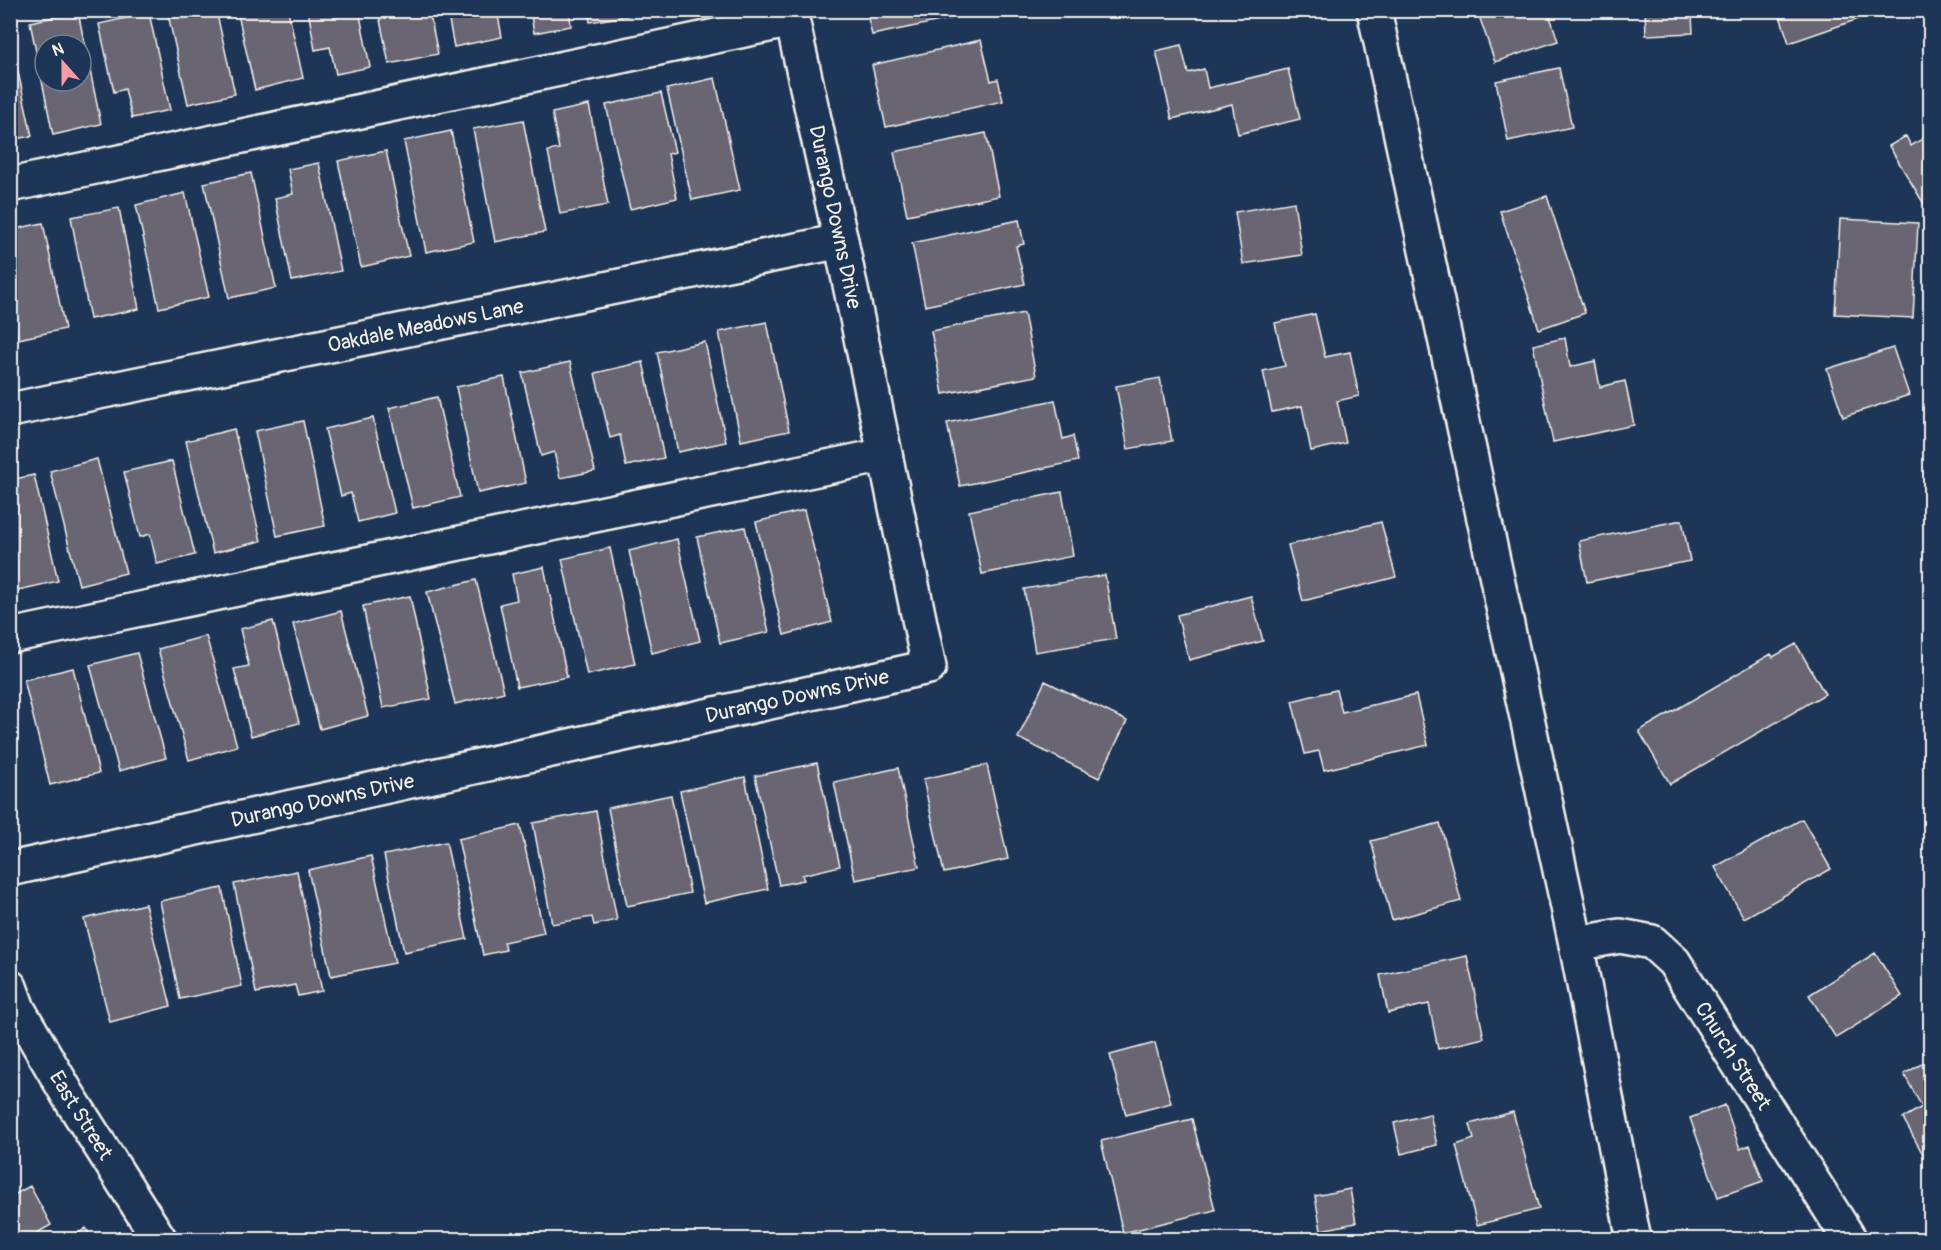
<svg xmlns="http://www.w3.org/2000/svg" width="1941" height="1250" font-family="Pangolin,sans-serif">
	<rect width="100%" height="100%" fill="#1d3557"/>
	<filter id="ink" filterUnits="userSpaceOnUse"><feTurbulence type="fractalNoise" baseFrequency=".0167" numOctaves="2"/><feDisplacementMap in="SourceGraphic" scale="12" xChannelSelector="R" yChannelSelector="G"/><feConvolveMatrix kernelMatrix="1 2 1 2 8 2 1 2 1" color-interpolation-filters="sRGB"/></filter>
	<g filter="url(#ink)">
		<path fill="#696573" stroke="#f4f1e8" stroke-width="1.5" fill-rule="evenodd" d="M 167,10 L 216,10 L 235,94 L 188,104 Z
			M 237,10 L 288,10 L 303,78 L 255,90 Z
			M 308,10 L 359,10 L 370,67 L 336,74 L 330,47 L 315,50 Z
			M 378,10 L 429,10 L 438,54 L 389,64 Z
			M 447,10 L 497,10 L 502,37 L 454,47 Z
			M 530,10 L 569,10 L 571,26 L 534,33 Z
			M 588,10 L 638,10 L 638,14 L 590,22 Z
			M 866,10 L 959,10 L 960,17 L 872,35 Z
			M 1477,10 L 1548,10 L 1558,41 L 1495,62 Z
			M 1645,10 L 1726,10 L 1726,13 L 1692,15 L 1693,33 L 1646,35 Z
			M 1778,10 L 1872,10 L 1873,14 L 1789,43 Z
			M 78,12 L 101,124 L 53,135 L 30,22 ZM 45,45 L 81,45 L 81,81 L 45,81 Z
			M 149,13 L 170,110 L 132,118 L 125,89 L 114,92 L 99,24 Z
			M 10,35 L 32,136 L 10,140 Z
			M 981,40 L 991,81 L 998,79 L 1003,101 L 886,127 L 872,65 Z
			M 1181,45 L 1188,73 L 1204,69 L 1208,88 L 1288,69 L 1300,119 L 1238,134 L 1232,104 L 1172,119 L 1156,51 Z
			M 1559,68 L 1572,127 L 1508,141 L 1496,81 Z
			M 715,78 L 740,190 L 692,200 L 667,89 Z
			M 661,93 L 675,152 L 668,154 L 677,198 L 630,209 L 606,105 Z
			M 589,105 L 608,205 L 560,214 L 548,151 L 559,149 L 552,113 Z
			M 523,120 L 545,232 L 495,242 L 473,129 Z
			M 451,131 L 474,242 L 426,252 L 404,141 Z
			M 986,133 L 999,196 L 907,215 L 894,152 Z
			M 1930,134 L 1930,214 L 1889,146 L 1906,136 L 1911,146 Z
			M 386,151 L 409,256 L 361,267 L 338,161 Z
			M 319,163 L 341,271 L 292,281 L 275,198 L 293,194 L 288,169 Z
			M 251,173 L 276,288 L 229,298 L 204,183 Z
			M 185,193 L 209,297 L 159,308 L 136,205 Z
			M 1547,196 L 1585,313 L 1539,329 L 1500,211 Z
			M 1294,202 L 1302,255 L 1243,264 L 1235,212 Z
			M 119,208 L 139,309 L 90,319 L 71,217 Z
			M 1840,219 L 1918,223 L 1913,318 L 1835,314 Z
			M 1019,220 L 1024,244 L 1016,246 L 1025,284 L 925,306 L 912,243 Z
			M 43,223 L 65,329 L 18,339 L 10,304 L 10,230 Z
			M 1024,313 L 1036,376 L 943,394 L 931,331 Z
			M 1315,314 L 1325,357 L 1350,352 L 1359,396 L 1337,401 L 1346,443 L 1311,451 L 1302,406 L 1272,412 L 1263,371 L 1285,366 L 1275,323 Z
			M 767,322 L 789,431 L 741,441 L 719,332 Z
			M 1565,338 L 1570,367 L 1595,361 L 1600,387 L 1625,381 L 1634,425 L 1553,442 L 1533,345 Z
			M 705,342 L 726,442 L 678,452 L 657,352 Z
			M 1893,348 L 1909,395 L 1843,417 L 1827,369 Z
			M 570,362 L 595,471 L 560,478 L 554,452 L 541,456 L 522,373 Z
			M 643,362 L 664,458 L 626,466 L 620,435 L 610,438 L 595,373 Z
			M 504,377 L 526,483 L 478,493 L 456,387 Z
			M 1160,378 L 1172,441 L 1128,449 L 1116,386 Z
			M 437,397 L 460,497 L 413,508 L 389,408 Z
			M 1055,400 L 1063,439 L 1073,436 L 1078,461 L 960,486 L 947,423 Z
			M 373,418 L 395,513 L 358,522 L 351,493 L 341,496 L 325,429 Z
			M 303,421 L 325,526 L 277,536 L 255,431 Z
			M 234,429 L 261,541 L 213,553 L 186,441 Z
			M 97,459 L 126,573 L 79,585 L 50,471 Z
			M 172,461 L 195,555 L 157,564 L 150,534 L 140,537 L 124,472 Z
			M 34,475 L 58,581 L 10,592 L 10,480 Z
			M 1062,492 L 1073,556 L 982,574 L 969,511 Z
			M 804,510 L 832,622 L 784,635 L 756,522 Z
			M 1682,520 L 1690,561 L 1587,582 L 1579,541 Z
			M 1381,522 L 1396,577 L 1303,601 L 1288,545 Z
			M 745,527 L 769,632 L 720,643 L 697,537 Z
			M 677,539 L 700,641 L 652,653 L 629,551 Z
			M 610,548 L 635,664 L 587,675 L 562,559 Z
			M 544,567 L 567,677 L 517,687 L 500,604 L 517,600 L 512,574 Z
			M 1105,575 L 1116,639 L 1035,652 L 1024,589 Z
			M 476,580 L 504,692 L 455,704 L 427,592 Z
			M 410,596 L 431,699 L 383,708 L 363,606 Z
			M 1251,596 L 1263,641 L 1189,660 L 1177,615 Z
			M 341,611 L 368,716 L 320,729 L 293,624 Z
			M 273,621 L 299,723 L 251,736 L 234,669 L 249,666 L 240,629 Z
			M 206,636 L 237,746 L 189,760 L 158,649 Z
			M 1796,644 L 1825,694 L 1670,784 L 1639,731 L 1771,654 L 1773,657 Z
			M 137,653 L 166,758 L 119,771 L 90,665 Z
			M 73,668 L 99,773 L 50,785 L 24,680 Z
			M 1045,681 L 1127,721 L 1099,778 L 1018,738 Z
			M 1336,690 L 1342,712 L 1416,695 L 1428,745 L 1324,770 L 1319,751 L 1305,754 L 1292,701 Z
			M 817,763 L 840,866 L 802,875 L 804,880 L 779,885 L 755,776 Z
			M 987,765 L 1008,859 L 944,873 L 923,779 Z
			M 898,768 L 919,867 L 855,880 L 834,782 Z
			M 745,777 L 768,889 L 704,903 L 680,791 Z
			M 671,795 L 690,893 L 627,906 L 608,808 Z
			M 596,811 L 617,920 L 594,925 L 592,917 L 552,924 L 533,823 Z
			M 1802,819 L 1831,869 L 1744,918 L 1715,867 Z
			M 1440,823 L 1461,901 L 1392,920 L 1371,841 Z
			M 520,825 L 544,933 L 504,942 L 506,950 L 483,955 L 458,839 Z
			M 446,842 L 467,939 L 404,952 L 384,855 Z
			M 371,856 L 395,963 L 331,976 L 308,870 Z
			M 297,871 L 322,991 L 298,996 L 295,985 L 256,993 L 234,884 Z
			M 222,888 L 242,986 L 180,999 L 160,901 Z
			M 145,904 L 171,1006 L 110,1022 L 84,919 Z
			M 1875,953 L 1902,996 L 1836,1038 L 1809,995 Z
			M 1467,956 L 1484,1038 L 1438,1049 L 1429,1004 L 1388,1013 L 1380,975 Z
			M 1155,1043 L 1171,1103 L 1126,1115 L 1110,1055 Z
			M 1930,1059 L 1930,1167 L 1903,1118 L 1922,1107 L 1904,1074 Z
			M 1725,1105 L 1740,1149 L 1750,1145 L 1763,1181 L 1718,1197 L 1690,1118 Z
			M 1513,1112 L 1539,1209 L 1477,1225 L 1456,1145 L 1474,1139 L 1470,1124 Z
			M 1430,1114 L 1437,1145 L 1401,1154 L 1394,1123 Z
			M 1192,1119 L 1215,1210 L 1123,1233 L 1101,1141 Z
			M 30,1186 L 51,1225 L 25,1240 L 10,1240 L 10,1197 Z
			M 1350,1189 L 1356,1223 L 1321,1230 L 1315,1196 Z
			M 86,1228 L 93,1240 L 69,1240 Z
			M 1752,1234 L 1754,1240 L 1731,1240 Z"/>
		<g fill="none" stroke-linecap="round" stroke-linejoin="round">
			<defs>
				<g id="minor">
					<path d="M 10,185 L 792,20"/>
					<path id="s1" d="M 10,410 L 841,241"/>
					<path d="M 10,636 L 885,455"/>
					<path id="s2" d="M 10,869 L 929,667 L 841,241 L 790,10"/>
					<path id="s3" d="M 1576,944 L 1620,936 L 1652,942 L 1674,962 L 1850,1240"/>
					<path id="s4" d="M 10,987 L 18,1009 L 68,1095 L 160,1240"/>
				</g>
				<path id="major" d="M 1374,10 L 1576,944 L 1634,1240"/>
			</defs>
			<use href="#minor" stroke="#f4f1e8" stroke-width="38"/>
			<use href="#major" stroke="#f4f1e8" stroke-width="38"/>
			<use href="#minor" stroke="#1d3557" stroke-width="33"/>
			<use href="#major" stroke="#1d3557" stroke-width="33"/>
		</g>
	</g>
	<g text-anchor="middle" dominant-baseline="central" stroke-width="6" stroke-linejoin="round" paint-order="stroke">
		<g font-size="21" fill="#f4f1e8" stroke="#1d3557">
			<text transform="translate(835 217) rotate(78)">Durango Downs Drive</text>
			<text stroke="none"><textPath href="#s1" startOffset="424">Oakdale Meadows Lane</textPath></text>
			<text stroke="none"><textPath href="#s2" startOffset="806">Durango Downs Drive</textPath></text>
			<text stroke="none"><textPath href="#s2" startOffset="320">Durango Downs Drive</textPath></text>
			<text stroke="none"><textPath href="#s3" startOffset="218">Church Street</textPath></text>
			<text stroke="none"><textPath href="#s4" startOffset="147">East Street</textPath></text>
		</g>
	</g>
	<rect width="1941" height="1250" fill="none" stroke="#1d3557" stroke-width="36"/>
	<rect x="18" y="18" width="1905" height="1214" fill="none" stroke="#f4f1e8" stroke-width="2" filter="url(#ink)"/>
	<g transform="translate(63 63) rotate(339)"><circle r="28" fill="#1d3557" stroke="#738091" stroke-width="1.5"/>
	<path d="M0-4.5L10 22L0 15L-10 22Z" fill="#ff9aa2"/>
	<text y="-9" font-size="16" font-weight="bold" text-anchor="middle" fill="#f4f1e8">N</text>
	</g>
</svg>
